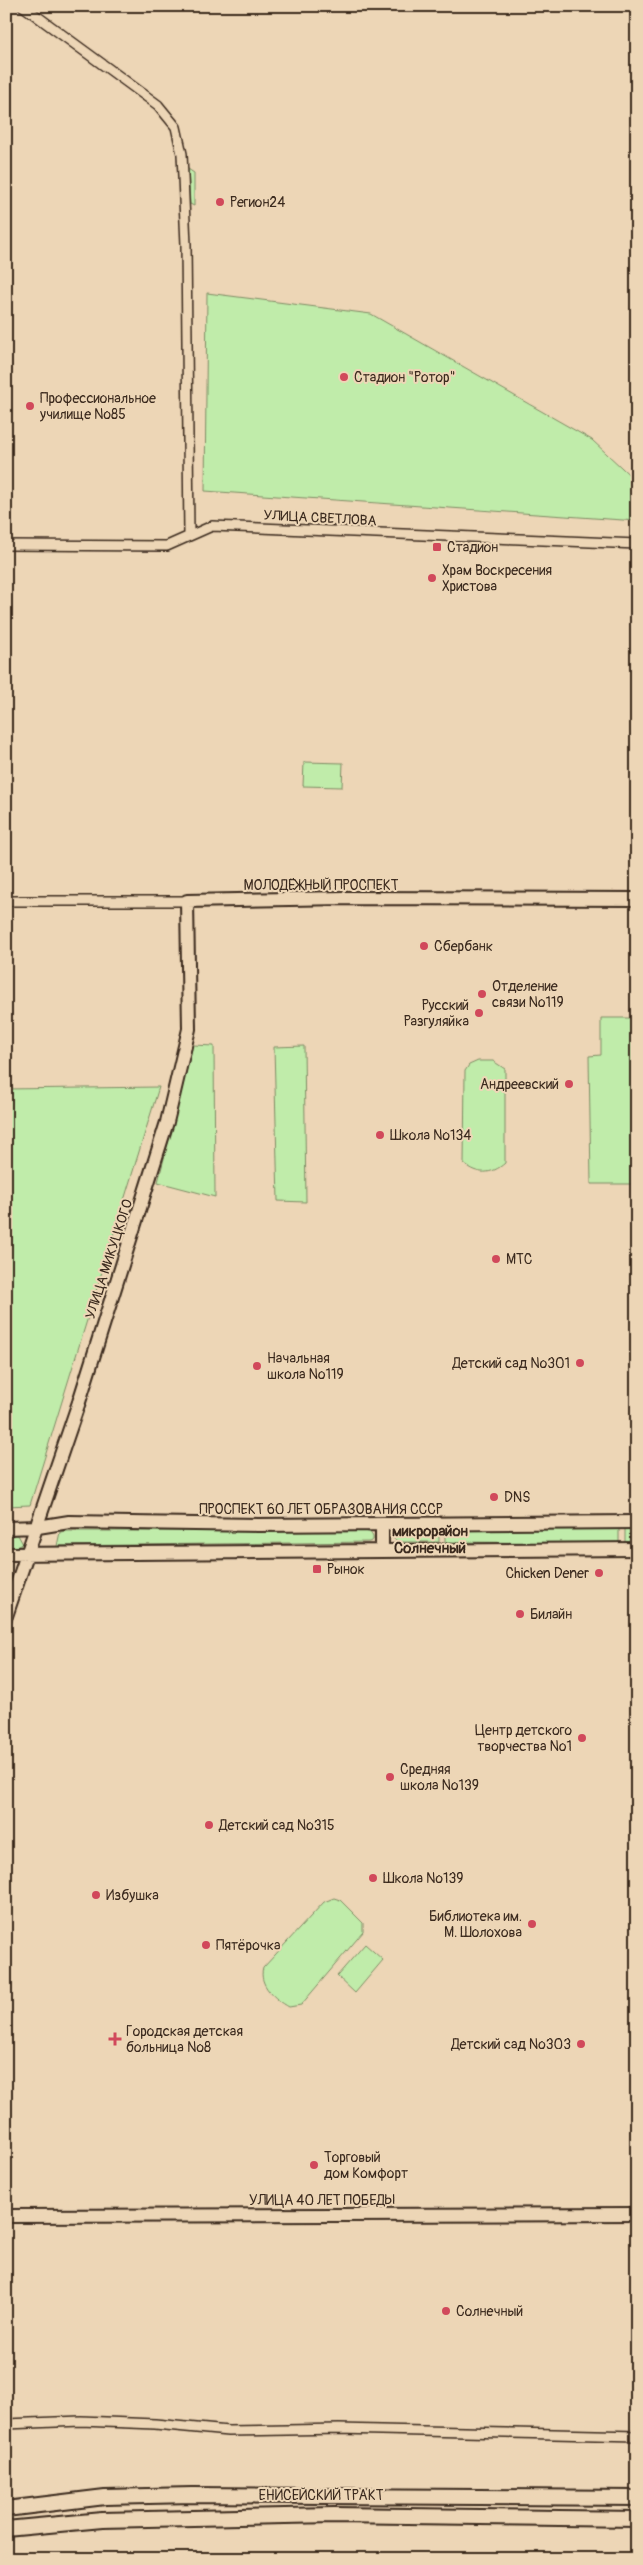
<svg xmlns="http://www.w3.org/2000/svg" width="643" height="2565" font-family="Pangolin,sans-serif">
	<rect width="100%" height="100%" fill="#edd6b6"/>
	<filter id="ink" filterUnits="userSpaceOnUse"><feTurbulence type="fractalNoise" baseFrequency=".02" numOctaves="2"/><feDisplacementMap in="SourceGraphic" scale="10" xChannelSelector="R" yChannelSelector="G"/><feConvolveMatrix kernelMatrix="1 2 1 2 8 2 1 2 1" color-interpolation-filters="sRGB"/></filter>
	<g filter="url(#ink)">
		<path fill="#c0ecaa" stroke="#7e8b64" d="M 188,169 L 194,173 L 194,206 L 190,204 Z
			M 207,293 L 371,314 L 592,440 L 637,482 L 637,521 L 205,491 Z
			M 304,762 L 343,763 L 342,787 L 303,786 Z
			M 601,1018 L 637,1018 L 637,1184 L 591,1184 L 589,1056 L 601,1055 Z
			M 193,1045 L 214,1046 L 215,1197 L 158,1182 Z
			M 304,1046 L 306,1202 L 278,1201 L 274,1047 Z
			M 478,1061 L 493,1061 L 505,1069 L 505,1163 C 492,1175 477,1175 464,1164 L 465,1071 L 469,1065 Z
			M 159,1087 L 30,1505 L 6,1506 L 6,1089 Z
			M 619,1528 L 619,1543 L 445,1542 L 445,1531 Z
			M 625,1528 L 637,1528 L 637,1543 L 625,1543 Z
			M 66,1531 L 365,1531 L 371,1533 L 373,1537 L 373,1540 L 369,1542 L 57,1546 L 60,1532 Z
			M 439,1531 L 439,1542 L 399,1542 L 393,1538 L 397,1532 Z
			M 18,1535 L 23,1544 L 17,1547 L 6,1547 L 6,1536 Z
			M 334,1898 L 340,1900 L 363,1923 L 363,1932 L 301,2005 L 289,2007 C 275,1999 258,1985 263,1968 L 324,1902 Z
			M 365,1944 L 383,1960 L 355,1993 L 337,1976 Z"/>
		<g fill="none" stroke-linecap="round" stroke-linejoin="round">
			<defs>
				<path id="street" d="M 23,6 L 158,105 L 176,127 L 182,154 L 186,245 L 189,535
					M 6,545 L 167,546 L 212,526 L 637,544
					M 6,901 L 187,901
					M 6,2424 L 81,2421 L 155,2424 L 228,2431 L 339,2429 L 637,2436"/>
				<path id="secondary" d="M 6,1528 L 38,1527 L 69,1522 L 258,1525 L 637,1522
					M 382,1549 L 382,1524
					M 6,1554 L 637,1549
					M 6,1616 L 79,1402 L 167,1122 L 189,1029 L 187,901 L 344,898 L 637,899
					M 6,2216 L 637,2214"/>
				<path id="primary" d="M 6,2509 L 105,2497 L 192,2495 L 637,2498
					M 6,2529 L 102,2520 L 334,2515 L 637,2519"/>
			</defs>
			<use href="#street" stroke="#3b2a1e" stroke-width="12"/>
			<use href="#secondary" stroke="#3b2a1e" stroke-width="16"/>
			<use href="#primary" stroke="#3b2a1e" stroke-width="18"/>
			<use href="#street" stroke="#edd6b6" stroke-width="9"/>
			<use href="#secondary" stroke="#edd6b6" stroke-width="12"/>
			<use href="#primary" stroke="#edd6b6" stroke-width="14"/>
		</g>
	</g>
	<g fill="#d1495b" stroke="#edd6b6" stroke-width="2">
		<circle cx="220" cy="202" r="5"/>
		<circle cx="344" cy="377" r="5"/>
		<circle cx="30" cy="406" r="5"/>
		<rect x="432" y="542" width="10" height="10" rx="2.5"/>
		<circle cx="432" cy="578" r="5"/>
		<circle cx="424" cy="946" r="5"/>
		<circle cx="482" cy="994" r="5"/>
		<circle cx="479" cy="1013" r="5"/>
		<circle cx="569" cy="1084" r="5"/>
		<circle cx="380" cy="1135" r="5"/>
		<circle cx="496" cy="1259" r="5"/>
		<circle cx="580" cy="1363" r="5"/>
		<circle cx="257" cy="1366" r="5"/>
		<circle cx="494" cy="1497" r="5"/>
		<rect x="312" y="1564" width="10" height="10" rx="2.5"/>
		<circle cx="599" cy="1573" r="5"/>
		<circle cx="520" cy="1614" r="5"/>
		<circle cx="582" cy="1738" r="5"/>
		<circle cx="390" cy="1777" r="5"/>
		<circle cx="209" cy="1825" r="5"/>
		<circle cx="373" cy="1878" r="5"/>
		<circle cx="96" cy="1895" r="5"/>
		<circle cx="532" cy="1924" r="5"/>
		<circle cx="206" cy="1945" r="5"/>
		<path d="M112.5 2031.5h5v5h5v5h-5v5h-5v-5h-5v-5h5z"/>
		<circle cx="581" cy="2044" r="5"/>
		<circle cx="314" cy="2165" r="5"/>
		<circle cx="446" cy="2311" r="5"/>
	</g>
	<g text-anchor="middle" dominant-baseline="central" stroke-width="4" stroke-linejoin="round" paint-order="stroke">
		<g font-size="14" fill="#3b2a1e" stroke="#edd6b6" text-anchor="start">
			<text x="230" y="202">Регион24</text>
			<text x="354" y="377">Стадион "Ротор"</text>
			<text x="40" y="398">Профессиональное<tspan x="40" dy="16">училище №85</tspan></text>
			<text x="447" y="547">Стадион</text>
			<text x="442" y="570">Храм Воскресения<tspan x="442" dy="16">Христова</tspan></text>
			<text x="434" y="946">Сбербанк</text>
			<text x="492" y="986">Отделение<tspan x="492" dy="16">связи №119</tspan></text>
			<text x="469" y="1005" text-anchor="end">Русский<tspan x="469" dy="16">Разгуляйка</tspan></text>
			<text x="559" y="1084" text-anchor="end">Андреевский</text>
			<text x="390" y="1135">Школа №134</text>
			<text x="506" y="1259">МТС</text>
			<text x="267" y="1358">Начальная<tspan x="267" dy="16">школа №119</tspan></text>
			<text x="570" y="1363" text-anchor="end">Детский сад №301</text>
			<text x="504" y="1497">DNS</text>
			<text x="327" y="1569">Рынок</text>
			<text x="589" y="1573" text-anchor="end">Chicken Dener</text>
			<text x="530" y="1614">Билайн</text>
			<text x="572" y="1730" text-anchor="end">Центр детского<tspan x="572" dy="16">творчества №1</tspan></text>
			<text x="400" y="1769">Средняя<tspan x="400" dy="16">школа №139</tspan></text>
			<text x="219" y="1825">Детский сад №315</text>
			<text x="383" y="1878">Школа №139</text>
			<text x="106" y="1895">Избушка</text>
			<text x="522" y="1916" text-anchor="end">Библиотека им.<tspan x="522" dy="16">М. Шолохова</tspan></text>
			<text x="216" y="1945">Пятёрочка</text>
			<text x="126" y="2031">Городская детская<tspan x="126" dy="16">больница №8</tspan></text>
			<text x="571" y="2044" text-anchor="end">Детский сад №303</text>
			<text x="324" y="2157">Торговый<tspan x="324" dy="16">дом Комфорт</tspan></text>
			<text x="456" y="2311">Солнечный</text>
		</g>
		<g font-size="14" fill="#3b2a1e" stroke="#edd6b6">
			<text transform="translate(320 518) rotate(3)">УЛИЦА СВЕТЛОВА</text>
			<text x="321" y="885">МОЛОДЁЖНЫЙ ПРОСПЕКТ</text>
			<text transform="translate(109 1259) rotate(-72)">УЛИЦА МИКУЦКОГО</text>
			<text x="321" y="1509">ПРОСПЕКТ 60 ЛЕТ ОБРАЗОВАНИЯ СССР</text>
			<text x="322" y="2200">УЛИЦА 40 ЛЕТ ПОБЕДЫ</text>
			<text x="321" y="2495">ЕНИСЕЙСКИЙ ТРАКТ</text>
		</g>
		<g font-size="15" font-weight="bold" fill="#3b2a1e" stroke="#edd6b6">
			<text x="430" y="1531">микрорайон<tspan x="430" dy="17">Солнечный</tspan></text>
		</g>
	</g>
	<rect width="643" height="2565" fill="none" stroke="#edd6b6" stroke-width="25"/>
	<rect x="12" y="12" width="618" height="2540" fill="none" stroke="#3b2a1e" stroke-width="2" filter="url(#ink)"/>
</svg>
